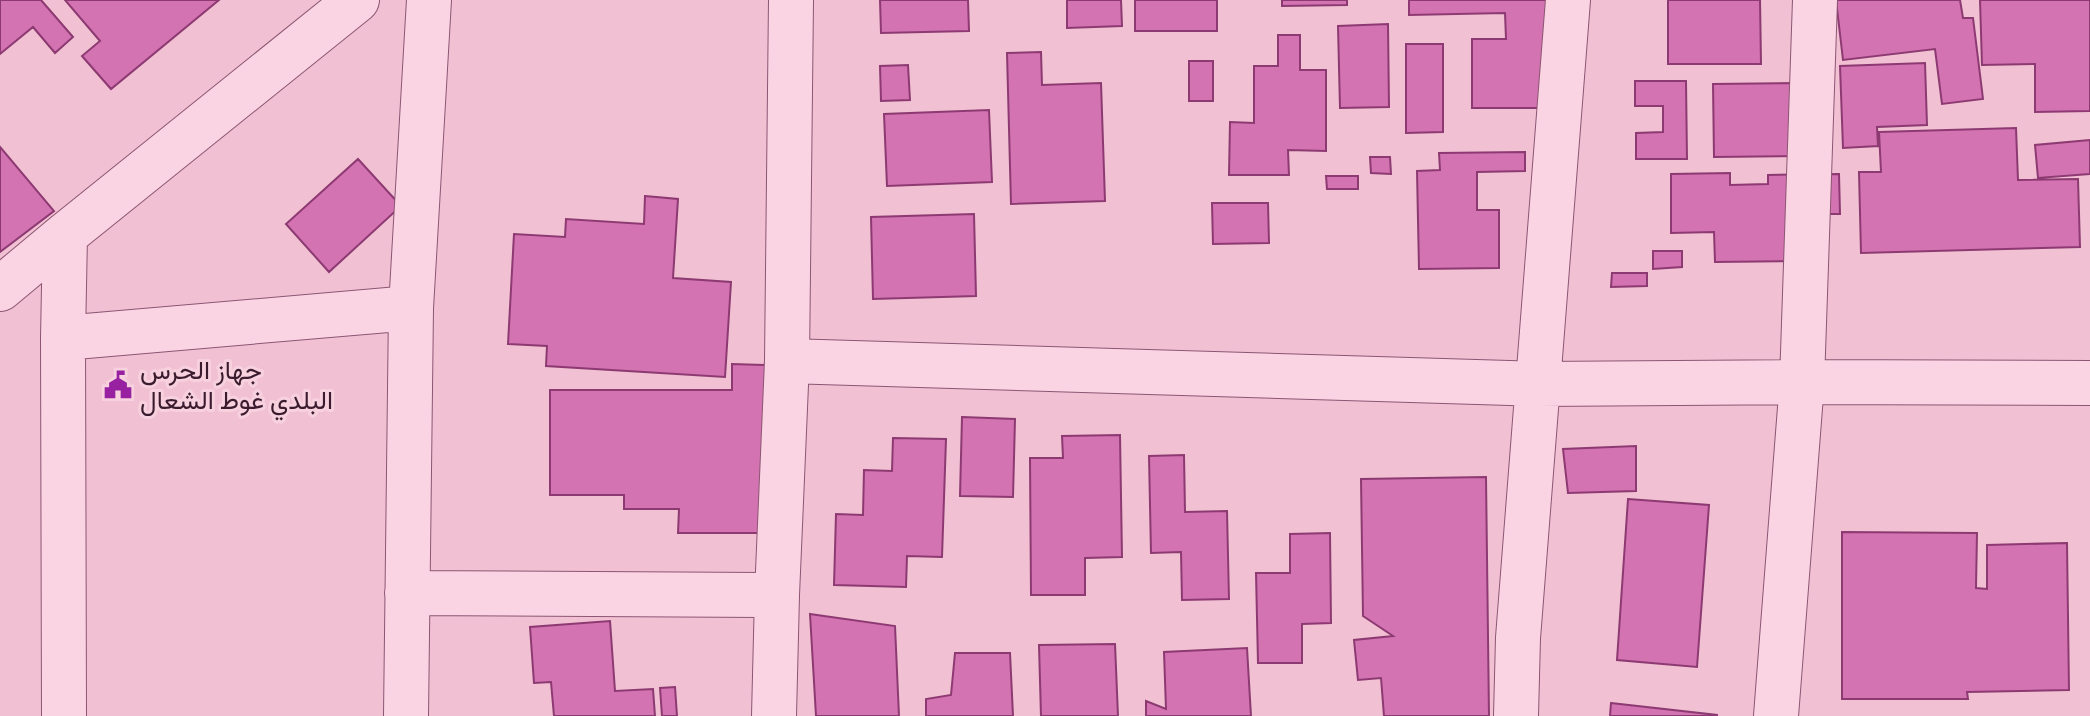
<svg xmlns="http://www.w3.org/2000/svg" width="2090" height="716" font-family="'Zilla Slab',Vazirmatn,serif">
	<rect width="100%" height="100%" fill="#f1c0d2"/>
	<path fill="#d373b1" stroke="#8d3a72" stroke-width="2" d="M 0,0 L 41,0 L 73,37 L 55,53 L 33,27 L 0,54 Z
		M 65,0 L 219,0 L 111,89 L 82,56 L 100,41 Z
		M 880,0 L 968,0 L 969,31 L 881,33 Z
		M 1067,0 L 1121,0 L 1122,26 L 1067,28 Z
		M 1135,0 L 1217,0 L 1217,31 L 1135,31 Z
		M 1282,0 L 1347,0 L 1347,5 L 1282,6 Z
		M 1409,0 L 1571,0 L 1572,108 L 1472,108 L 1472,39 L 1506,39 L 1505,13 L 1409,15 Z
		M 1668,0 L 1760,0 L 1761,64 L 1668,64 Z
		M 1836,0 L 1960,0 L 1963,18 L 1973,18 L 1983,99 L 1942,104 L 1935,49 L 1843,60 Z
		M 1980,0 L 2090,0 L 2090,111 L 2035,112 L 2035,64 L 1982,65 Z
		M 1388,24 L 1389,107 L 1340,108 L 1338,26 Z
		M 1278,35 L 1300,35 L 1300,70 L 1326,70 L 1326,151 L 1288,150 L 1289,175 L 1229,175 L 1230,122 L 1254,123 L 1254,66 L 1278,66 Z
		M 1406,44 L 1443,44 L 1443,132 L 1406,133 Z
		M 1041,52 L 1042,85 L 1101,83 L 1105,201 L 1011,204 L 1007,53 Z
		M 1189,61 L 1213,61 L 1213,101 L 1189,101 Z
		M 1925,63 L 1927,125 L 1877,127 L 1878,146 L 1843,148 L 1840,66 Z
		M 908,65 L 910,100 L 881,101 L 880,66 Z
		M 1635,81 L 1686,81 L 1687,159 L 1636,159 L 1636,133 L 1663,132 L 1663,106 L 1635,106 Z
		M 1797,83 L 1798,156 L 1714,157 L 1713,84 Z
		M 989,110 L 992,182 L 887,186 L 884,114 Z
		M 2016,128 L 2018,180 L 2078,179 L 2080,247 L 1861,253 L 1859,172 L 1881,172 L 1879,132 Z
		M 2090,140 L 2090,174 L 2038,178 L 2035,145 Z
		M 0,147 L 54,211 L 0,252 Z
		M 1525,152 L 1525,171 L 1477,172 L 1477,210 L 1499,210 L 1499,268 L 1419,269 L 1417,171 L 1440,170 L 1439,153 Z
		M 1370,157 L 1390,157 L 1391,174 L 1371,173 Z
		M 358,159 L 401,206 L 329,272 L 286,224 Z
		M 1730,173 L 1730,185 L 1768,184 L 1768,175 L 1839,174 L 1840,214 L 1815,214 L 1815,261 L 1715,262 L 1714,232 L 1671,233 L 1671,174 Z
		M 1326,176 L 1358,176 L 1358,189 L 1327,189 Z
		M 645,196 L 678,199 L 673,278 L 731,282 L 725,377 L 546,366 L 547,346 L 508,344 L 514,234 L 565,237 L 566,219 L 644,224 Z
		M 1212,203 L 1268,203 L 1269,243 L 1213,244 Z
		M 974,214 L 976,296 L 873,299 L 871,217 Z
		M 1653,251 L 1682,251 L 1682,267 L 1653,269 Z
		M 1612,273 L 1647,273 L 1647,286 L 1611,287 Z
		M 732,364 L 767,365 L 767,533 L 678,533 L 679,509 L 624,509 L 624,495 L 550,495 L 550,390 L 732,390 Z
		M 962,417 L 1015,419 L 1013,497 L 960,496 Z
		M 1120,435 L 1122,557 L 1085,558 L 1085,595 L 1031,595 L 1030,458 L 1063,458 L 1062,436 Z
		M 893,438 L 946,439 L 942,557 L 907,556 L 906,587 L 834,585 L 836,514 L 863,515 L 864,470 L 892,471 Z
		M 1636,446 L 1636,491 L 1568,493 L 1563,449 Z
		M 1184,455 L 1185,512 L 1227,511 L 1229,599 L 1182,600 L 1181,552 L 1151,553 L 1149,456 Z
		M 1486,477 L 1489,716 L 1384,716 L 1381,678 L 1358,680 L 1354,640 L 1393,636 L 1363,616 L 1361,479 Z
		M 1628,499 L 1709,505 L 1697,667 L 1617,660 Z
		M 1842,532 L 1977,533 L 1976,588 L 1987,589 L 1987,545 L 2067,543 L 2069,690 L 1967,692 L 1968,699 L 1842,699 Z
		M 1330,533 L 1331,623 L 1302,624 L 1302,663 L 1258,663 L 1256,573 L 1290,573 L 1290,534 Z
		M 810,614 L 895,626 L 899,716 L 816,716 Z
		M 610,621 L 615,691 L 653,689 L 655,716 L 554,716 L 551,682 L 534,683 L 530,627 Z
		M 1115,644 L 1118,716 L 1041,716 L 1039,645 Z
		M 1247,648 L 1251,716 L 1146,716 L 1146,701 L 1166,709 L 1164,652 Z
		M 955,653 L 1010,653 L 1013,716 L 926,716 L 926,699 L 951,695 Z
		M 675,687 L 677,716 L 662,716 L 660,688 Z
		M 1611,703 L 1717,715 L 1717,716 L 1610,716 Z"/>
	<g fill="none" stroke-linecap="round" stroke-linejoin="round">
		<defs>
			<path id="minor" d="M 0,289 L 65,235 L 357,0
				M 63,338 L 411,308
				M 787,361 L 1539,384 L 1802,382 L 2090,383
				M 407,593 L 777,595
				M 64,716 L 63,338 L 65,235
				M 406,716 L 411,308 L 429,0
				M 774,716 L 777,595 L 787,361 L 791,0
				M 1516,716 L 1518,638 L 1568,0
				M 1776,716 L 1802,382 L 1815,0"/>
		</defs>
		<use href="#minor" stroke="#8c5673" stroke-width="46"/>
		<use href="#minor" stroke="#fbd4e3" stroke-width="44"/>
	</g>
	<defs>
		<symbol id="civic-bare" viewBox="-9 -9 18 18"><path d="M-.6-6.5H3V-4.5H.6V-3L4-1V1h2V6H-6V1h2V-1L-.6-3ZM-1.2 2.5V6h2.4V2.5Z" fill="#9721a0" stroke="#f8d1df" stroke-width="2.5" paint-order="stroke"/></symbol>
	</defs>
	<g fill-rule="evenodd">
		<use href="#civic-bare" x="98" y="365" width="40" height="40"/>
	</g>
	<g text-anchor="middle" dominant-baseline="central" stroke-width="6" stroke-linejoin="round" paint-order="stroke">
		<g font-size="26" fill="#3b1c2e" stroke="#f8d1df" text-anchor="start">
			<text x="140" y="370">جهاز الحرس<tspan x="140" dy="30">البلدي غوط الشعال</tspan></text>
		</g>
	</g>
</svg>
